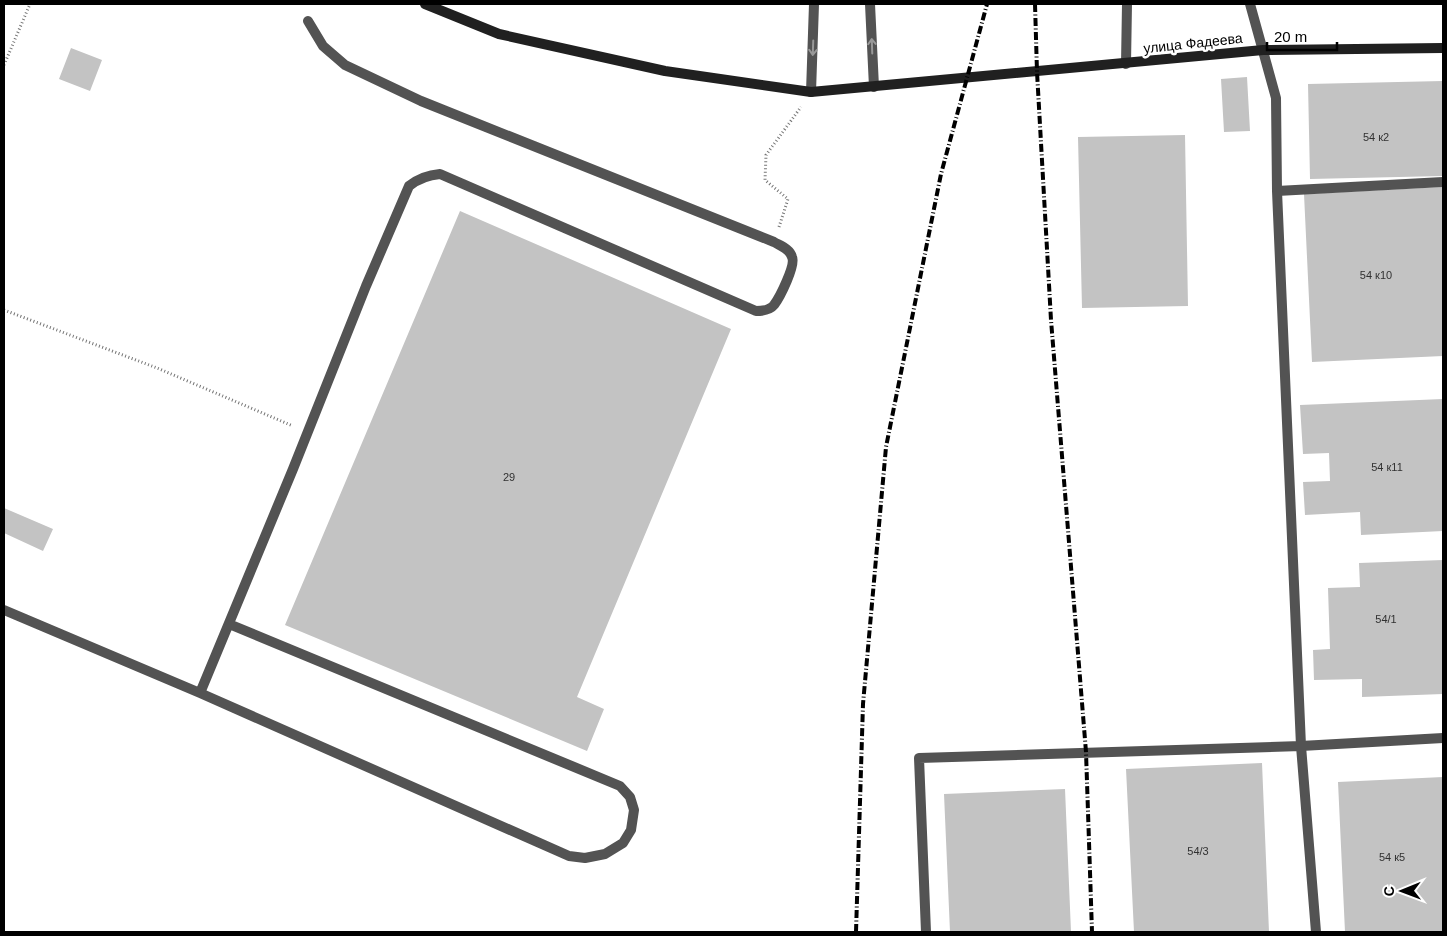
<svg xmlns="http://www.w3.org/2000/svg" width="1447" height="936" font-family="Arial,sans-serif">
	<rect width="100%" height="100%" fill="#fff"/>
	<path fill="#c3c3c3" d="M 71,48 L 102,60 L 90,91 L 59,79 Z
		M 1247,77 L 1250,131 L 1224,132 L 1221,79 Z
		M 1443,81 L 1443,176 L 1310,179 L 1308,84 Z
		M 1185,135 L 1188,306 L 1082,308 L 1078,137 Z
		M 1443,187 L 1443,356 L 1312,362 L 1304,194 Z
		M 460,211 L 731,329 L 577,697 L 604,709 L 587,751 L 285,625 Z
		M 1443,399 L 1443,531 L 1361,535 L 1360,512 L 1305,515 L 1303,482 L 1330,481 L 1329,453 L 1303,454 L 1300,405 Z
		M 4,508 L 53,529 L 43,551 L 4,533 Z
		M 1443,560 L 1443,694 L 1362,697 L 1362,679 L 1314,680 L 1313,650 L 1330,649 L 1328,588 L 1360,587 L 1359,563 Z
		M 1262,763 L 1269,932 L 1134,932 L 1126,769 Z
		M 1443,777 L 1443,932 L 1345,932 L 1338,782 Z
		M 1065,789 L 1071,932 L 950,932 L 944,794 Z"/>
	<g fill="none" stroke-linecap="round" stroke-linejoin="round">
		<path stroke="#757575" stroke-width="3" stroke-dasharray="1 2.5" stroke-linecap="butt" d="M 4,65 L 30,4
			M 779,227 L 788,199 L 765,180 L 766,155 L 801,107
			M 4,310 L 157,368 L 293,426"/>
		<path stroke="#535353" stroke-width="10" d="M 870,4 L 874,87
			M 1250,4 L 1276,98 L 1277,191 L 1301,746 L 1316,932
			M 1126,64 L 1127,4
			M 811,92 L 814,4
			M 1277,191 L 1443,182
			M 4,610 L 200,693 L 569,856 L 585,858 L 605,854 L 623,843 L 631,830 L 634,810 L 630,797 L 620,786 L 229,624
			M 200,693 L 293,469 L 366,286 L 409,186 C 419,178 428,175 440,174 L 756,311 C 763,311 770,310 774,305 C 780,297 796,265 792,257 C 790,249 781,246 774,242 L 421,101 L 345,65 L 323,46 L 308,21
			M 926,932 L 919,758 L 1301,746 L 1443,738"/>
		<path stroke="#202020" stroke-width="10" d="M 425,4 L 499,34 L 665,71 L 811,92 L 1263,50 L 1443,48"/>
		<path stroke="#000" stroke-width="4" stroke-dasharray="8 2.5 1 2.5" stroke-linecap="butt" d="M 1035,4 L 1037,72 L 1051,320 L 1086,752 L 1092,932
			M 856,932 L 863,704 L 886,447 L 941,174 L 987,4"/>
	</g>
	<defs><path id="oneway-shaft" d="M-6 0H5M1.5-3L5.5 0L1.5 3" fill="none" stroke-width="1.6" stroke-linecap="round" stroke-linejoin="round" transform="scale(1.25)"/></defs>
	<g stroke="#989898">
		<use href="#oneway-shaft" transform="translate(872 46) rotate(-92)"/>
		<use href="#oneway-shaft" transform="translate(813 48) rotate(92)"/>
	</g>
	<g text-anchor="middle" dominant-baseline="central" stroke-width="5" stroke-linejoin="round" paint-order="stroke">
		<g font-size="11" fill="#313131">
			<text x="1376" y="137">54 к2</text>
			<text x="1376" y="275">54 к10</text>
			<text x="1387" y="467">54 к11</text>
			<text x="509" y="477">29</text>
			<text x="1386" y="619">54/1</text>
			<text x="1198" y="851">54/3</text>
			<text x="1392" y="857">54 к5</text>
		</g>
		<g font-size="14" fill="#000" stroke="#fff">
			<text transform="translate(1193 43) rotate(-6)">улица Фадеева</text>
		</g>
	</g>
	<rect width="1447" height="936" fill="none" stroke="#000000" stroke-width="10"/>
	<g transform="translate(1402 891) rotate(269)" stroke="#ffffff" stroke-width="4" paint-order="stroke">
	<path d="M0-4L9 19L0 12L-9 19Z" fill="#000000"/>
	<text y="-8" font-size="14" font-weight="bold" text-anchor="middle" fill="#000000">С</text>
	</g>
	<path d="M1267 42v8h70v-8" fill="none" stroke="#000000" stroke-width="2.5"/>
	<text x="1274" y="42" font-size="15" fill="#000000" stroke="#ffffff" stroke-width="4" paint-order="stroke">20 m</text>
</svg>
